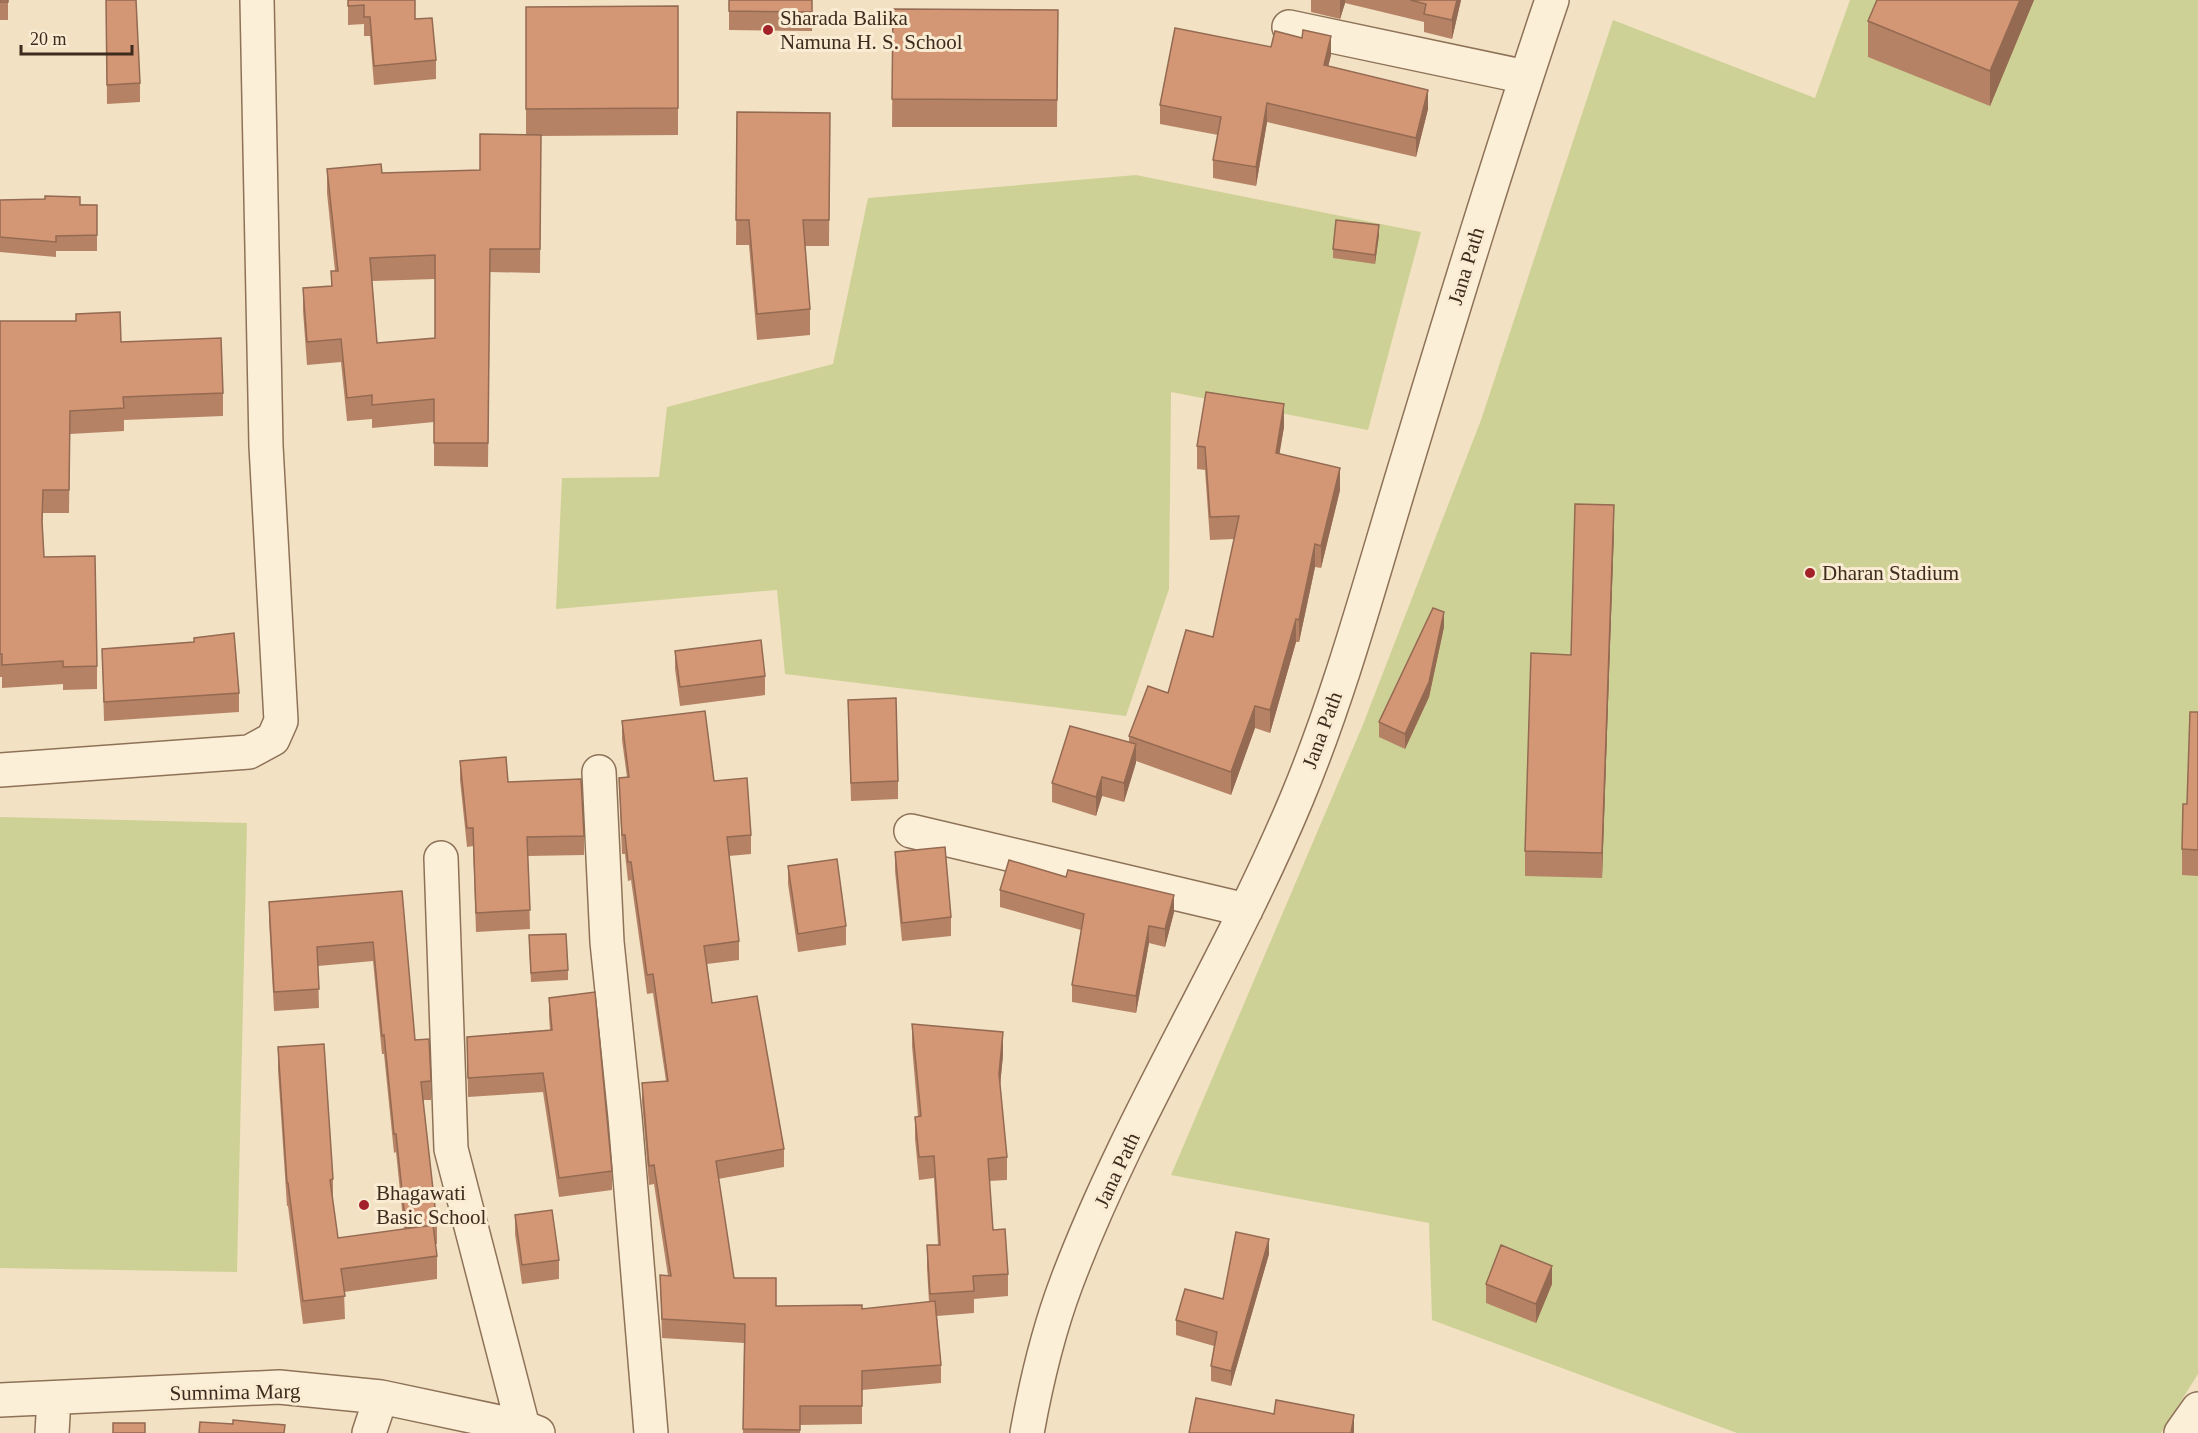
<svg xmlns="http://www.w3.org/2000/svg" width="2198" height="1433" font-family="'Times New Roman',serif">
	<rect width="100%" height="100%" fill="#f2e1c3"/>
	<path fill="#ced196" d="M 1850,0 L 2198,0 L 2198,1374 L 2161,1433 L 1737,1433 L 1432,1320 L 1429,1223 L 1171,1175 L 1362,727 L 1481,420 L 1613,20 L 1815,98 Z
		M 1136,175 L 1421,232 L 1368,430 L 1171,392 L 1169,589 L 1126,716 L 785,674 L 777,590 L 556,609 L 562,478 L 659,477 L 667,407 L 833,364 L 868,198 Z
		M 0,817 L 247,823 L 237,1272 L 0,1268 Z"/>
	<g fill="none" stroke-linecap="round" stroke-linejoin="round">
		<defs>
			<path id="minor" d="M 1289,27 L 1526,77
				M 0,770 L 249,752 L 273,739 L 281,721 L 266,446 L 257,0
				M 599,772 L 607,942 L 625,1117 L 651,1433
				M 911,831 L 1246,910
				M 441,858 L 451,1149 L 523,1427
				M 0,1400 L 279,1387 L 381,1397 L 523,1427 L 538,1433
				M 52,1433 L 54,1398
				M 369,1433 L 381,1397
				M 1027,1433 C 1036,1383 1048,1332 1066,1284 C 1129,1116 1228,964 1297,798 C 1339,697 1368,590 1400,484 C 1449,322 1498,160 1552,0
				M 2181,1433 L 2198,1409"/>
		</defs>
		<use href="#minor" stroke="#8e7258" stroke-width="36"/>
		<use href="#minor" stroke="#fcefd7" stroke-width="33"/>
	</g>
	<path fill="#b68265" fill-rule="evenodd" d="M 0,0 L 8,0 L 8,20 L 0,20 Z
		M 106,0 L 140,83 L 140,102 L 107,104 Z
		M 348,0 L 415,0 L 415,19 L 436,60 L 436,79 L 374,85 L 370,36 L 364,36 L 364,24 L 348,25 Z
		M 729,0 L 812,0 L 812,31 L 729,30 Z
		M 1311,0 L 1461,0 L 1452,39 L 1424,32 L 1424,22 L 1345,3 L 1340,19 L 1311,12 Z
		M 1877,0 L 2034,0 L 1990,106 L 1868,57 L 1868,21 Z
		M 678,6 L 678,135 L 541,136 L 540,273 L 490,272 L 488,467 L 434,466 L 434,422 L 372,428 L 372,419 L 347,421 L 341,362 L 307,365 L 303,311 L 303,288 L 331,286 L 331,271 L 335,271 L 327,193 L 327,169 L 382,173 L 480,170 L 526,134 L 526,7 ZM 435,279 L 435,338 L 377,343 L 372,281 Z
		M 893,9 L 1058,10 L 1057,127 L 892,127 Z
		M 1271,47 L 1331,55 L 1328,66 L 1428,109 L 1416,157 L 1267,122 L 1256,186 L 1213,178 L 1213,160 L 1218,135 L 1160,124 L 1160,105 Z
		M 737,112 L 830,113 L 829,246 L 805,246 L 810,309 L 810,335 L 757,340 L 749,245 L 736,245 Z
		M 0,200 L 97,205 L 97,251 L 56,251 L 56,257 L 0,252 Z
		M 1379,235 L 1375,264 L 1333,258 L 1333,249 Z
		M 0,321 L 121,342 L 223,393 L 223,416 L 124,420 L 124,431 L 70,434 L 69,513 L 43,513 L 42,532 L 44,557 L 97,666 L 97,689 L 63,690 L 63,684 L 2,688 L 2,677 L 0,677 Z
		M 1284,427 L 1279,453 L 1340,490 L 1321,568 L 1315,567 L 1299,642 L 1296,642 L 1270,733 L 1255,728 L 1231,795 L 1136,761 L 1124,802 L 1102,796 L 1096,816 L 1052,802 L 1052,783 L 1129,743 L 1129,736 L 1168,693 L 1213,637 L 1234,539 L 1210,540 L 1205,470 L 1197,469 L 1197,446 Z
		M 1614,530 L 1602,878 L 1525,876 L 1525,851 L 1571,655 Z
		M 1444,627 L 1429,697 L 1405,749 L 1379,737 L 1379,722 Z
		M 194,642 L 239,693 L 239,712 L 104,721 L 102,649 Z
		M 675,651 L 765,676 L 765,695 L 680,706 L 675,669 Z
		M 848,700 L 898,781 L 898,799 L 851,801 Z
		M 2198,712 L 2198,876 L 2182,875 L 2182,849 Z
		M 622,721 L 714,781 L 751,835 L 751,854 L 729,856 L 739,941 L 739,960 L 707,964 L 712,1003 L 784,1149 L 784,1167 L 718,1179 L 734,1278 L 776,1306 L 862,1309 L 929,1302 L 927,1268 L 927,1245 L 938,1245 L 934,1178 L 919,1180 L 915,1139 L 915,1117 L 918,1116 L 912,1046 L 912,1024 L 1003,1055 L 1000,1085 L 1007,1157 L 1007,1180 L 989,1181 L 993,1230 L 1008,1274 L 1008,1296 L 974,1299 L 974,1313 L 937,1316 L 941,1365 L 941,1383 L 862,1390 L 862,1424 L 800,1425 L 800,1433 L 743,1433 L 744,1343 L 662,1338 L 660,1275 L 668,1276 L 654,1184 L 649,1185 L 642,1102 L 642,1083 L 666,1081 L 653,993 L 647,994 L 631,880 L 628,881 L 625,854 L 622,854 L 619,778 L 627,777 L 622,740 Z
		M 460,761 L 508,782 L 584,836 L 584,855 L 528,856 L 530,929 L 476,932 L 473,846 L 467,847 L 460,780 Z
		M 895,852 L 951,917 L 951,936 L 902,941 L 895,871 Z
		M 788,866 L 846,926 L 846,945 L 798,952 L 788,884 Z
		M 1000,890 L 1174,912 L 1165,947 L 1149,943 L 1136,1013 L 1072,1002 L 1072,985 L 1081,930 L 1000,907 Z
		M 402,891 L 415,1040 L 431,1081 L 431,1100 L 423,1100 L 437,1225 L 437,1244 L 435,1244 L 437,1256 L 437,1279 L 344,1292 L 345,1319 L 303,1324 L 288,1206 L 287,1206 L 278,1070 L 278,1047 L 333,1179 L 333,1202 L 338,1238 L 404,1229 L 396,1152 L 394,1153 L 384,1054 L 382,1054 L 373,961 L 318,966 L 319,1008 L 274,1011 L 269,920 L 269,902 Z
		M 529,945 L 568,970 L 568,980 L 531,982 Z
		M 549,998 L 612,1171 L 612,1190 L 559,1197 L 543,1092 L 468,1097 L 467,1037 L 550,1030 L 549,1016 Z
		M 515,1215 L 559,1260 L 559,1279 L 522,1284 L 515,1234 Z
		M 1269,1254 L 1231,1386 L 1211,1381 L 1211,1366 L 1214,1346 L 1176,1335 L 1176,1320 L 1223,1299 Z
		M 1486,1284 L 1552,1284 L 1536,1323 L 1486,1303 Z"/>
	<path fill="#946a52" d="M 1340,0 L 1345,0 L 1345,3 L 1340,19 Z
		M 1457,0 L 1461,0 L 1452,39 L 1452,20 Z
		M 2020,0 L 2034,0 L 1990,106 L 1990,71 Z
		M 1331,36 L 1331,55 L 1324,84 L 1324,65 Z
		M 1428,90 L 1428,109 L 1416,157 L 1416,138 Z
		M 1267,103 L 1267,122 L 1256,186 L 1256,167 Z
		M 1379,225 L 1379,235 L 1375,264 L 1375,255 Z
		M 1284,404 L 1284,427 L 1276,475 L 1276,453 Z
		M 1340,468 L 1340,490 L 1321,568 L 1321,546 Z
		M 1614,505 L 1614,530 L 1602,878 L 1602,853 Z
		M 1315,544 L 1315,567 L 1299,642 L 1299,620 Z
		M 1444,612 L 1444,627 L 1429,697 L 1405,749 L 1405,734 Z
		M 1296,619 L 1296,642 L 1270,733 L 1270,710 Z
		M 1255,706 L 1255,728 L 1231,795 L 1231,772 Z
		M 1136,744 L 1136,763 L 1124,802 L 1124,783 Z
		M 1102,777 L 1102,796 L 1096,816 L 1096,797 Z
		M 1174,895 L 1174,912 L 1165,947 L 1165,929 Z
		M 1149,926 L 1149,943 L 1136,1013 L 1136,996 Z
		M 1003,1032 L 1003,1055 L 999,1096 L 999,1074 Z
		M 1269,1239 L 1269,1254 L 1231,1386 L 1231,1371 Z
		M 1552,1266 L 1552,1284 L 1536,1323 L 1536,1304 Z
		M 1354,1415 L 1354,1433 L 1351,1433 Z"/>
	<path fill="#d49775" stroke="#946a52" stroke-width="1.5" fill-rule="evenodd" d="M 0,0 L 8,0 L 8,2 L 0,2 Z
		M 106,0 L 136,0 L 140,83 L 107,85 Z
		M 348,0 L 415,0 L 415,19 L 432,18 L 436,60 L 374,66 L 370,17 L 364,17 L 364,5 L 348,6 Z
		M 729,0 L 812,0 L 812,12 L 729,11 Z
		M 1410,0 L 1457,0 L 1452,20 L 1424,14 L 1426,4 Z
		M 1877,0 L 2020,0 L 1990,71 L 1868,21 Z
		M 678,6 L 678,108 L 526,109 L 526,7 Z
		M 893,9 L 1058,10 L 1057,100 L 892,99 Z
		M 1175,28 L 1271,47 L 1275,31 L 1302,38 L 1303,30 L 1331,36 L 1324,65 L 1428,90 L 1416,138 L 1267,103 L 1256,167 L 1213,160 L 1221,117 L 1160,105 Z
		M 737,112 L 830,113 L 829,220 L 803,220 L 810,309 L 757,314 L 749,220 L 736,220 Z
		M 480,134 L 541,135 L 540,249 L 490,249 L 488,443 L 434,443 L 434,399 L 372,405 L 372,395 L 347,398 L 341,339 L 307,342 L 303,288 L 332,286 L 331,271 L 338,271 L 327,169 L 381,164 L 382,173 L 480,170 ZM 435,255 L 435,338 L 377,343 L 370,258 Z
		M 45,196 L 80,197 L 80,205 L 97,205 L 97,235 L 56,236 L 56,242 L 0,237 L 0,200 L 45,199 Z
		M 1336,220 L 1379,225 L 1375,255 L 1333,249 Z
		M 120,312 L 121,342 L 221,338 L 223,393 L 123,397 L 124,408 L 70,411 L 69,490 L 43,490 L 42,521 L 44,557 L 95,556 L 97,666 L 63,667 L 63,661 L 2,665 L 2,654 L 0,654 L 0,321 L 76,321 L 76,314 Z
		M 1206,392 L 1284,404 L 1276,453 L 1340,468 L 1321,546 L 1315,544 L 1299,620 L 1296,619 L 1270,710 L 1255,706 L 1231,772 L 1129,736 L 1148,686 L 1168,693 L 1186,630 L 1213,637 L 1239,516 L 1210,517 L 1205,447 L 1197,446 Z
		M 1575,504 L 1614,505 L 1602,853 L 1525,851 L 1531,653 L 1571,655 Z
		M 1433,608 L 1444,612 L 1429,682 L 1405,734 L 1379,722 Z
		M 234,633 L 239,693 L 104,702 L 102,649 L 194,642 L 194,638 Z
		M 761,640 L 765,676 L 680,687 L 675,651 Z
		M 896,698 L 898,781 L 851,783 L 848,700 Z
		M 705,711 L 714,781 L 747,778 L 751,835 L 727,837 L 739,941 L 704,946 L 712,1003 L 757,996 L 784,1149 L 716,1161 L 734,1278 L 776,1278 L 776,1306 L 862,1305 L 862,1309 L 935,1301 L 941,1365 L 862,1371 L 862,1406 L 800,1406 L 800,1430 L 743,1429 L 745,1324 L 662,1319 L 660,1275 L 671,1276 L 654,1165 L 649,1166 L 642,1083 L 668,1081 L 653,974 L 647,975 L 631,862 L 628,862 L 625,835 L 622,835 L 619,778 L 629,777 L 622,721 Z
		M 2190,712 L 2198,712 L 2198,850 L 2182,849 L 2183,804 L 2187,804 Z
		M 1070,726 L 1136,744 L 1124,783 L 1102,777 L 1096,797 L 1052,783 Z
		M 506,757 L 508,782 L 581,779 L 584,836 L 527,837 L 530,910 L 476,913 L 473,828 L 467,828 L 460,761 Z
		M 945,847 L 951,917 L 902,923 L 895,852 Z
		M 837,859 L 846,926 L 798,934 L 788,866 Z
		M 1009,860 L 1066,877 L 1068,870 L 1174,895 L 1165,929 L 1149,926 L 1136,996 L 1072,985 L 1084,914 L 1000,890 Z
		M 402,891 L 415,1040 L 429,1039 L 431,1081 L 421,1082 L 437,1225 L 406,1228 L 396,1134 L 394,1134 L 384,1035 L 382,1036 L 373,942 L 317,947 L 319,989 L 274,992 L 269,902 Z
		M 566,934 L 568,970 L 531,973 L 529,935 Z
		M 595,992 L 612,1171 L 559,1178 L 543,1073 L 468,1078 L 467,1037 L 552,1030 L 549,998 Z
		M 912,1024 L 1003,1032 L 999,1074 L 1007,1157 L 988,1159 L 993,1230 L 1005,1229 L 1008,1274 L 973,1276 L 974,1291 L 930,1294 L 927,1245 L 940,1245 L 934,1156 L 919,1157 L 915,1117 L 921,1116 Z
		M 324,1044 L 333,1179 L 330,1180 L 338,1238 L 433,1225 L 437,1256 L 341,1269 L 345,1296 L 303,1301 L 288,1183 L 287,1183 L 278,1047 Z
		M 552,1210 L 559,1260 L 522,1265 L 515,1215 Z
		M 1236,1232 L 1269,1239 L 1231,1371 L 1211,1366 L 1217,1332 L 1176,1320 L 1185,1289 L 1223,1299 Z
		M 1501,1245 L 1552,1266 L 1536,1304 L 1486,1284 Z
		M 1196,1398 L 1274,1414 L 1276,1400 L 1354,1415 L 1351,1433 L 1353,1433 L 1189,1433 Z
		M 233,1420 L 285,1425 L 284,1433 L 199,1433 L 200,1422 L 233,1424 Z
		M 113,1423 L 145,1423 L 145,1433 L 113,1433 Z"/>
	<g fill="#a3222a" stroke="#f9ecd3" stroke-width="2">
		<circle cx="768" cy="30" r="6"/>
		<circle cx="1810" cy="573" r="6"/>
		<circle cx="364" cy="1205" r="6"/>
	</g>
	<g text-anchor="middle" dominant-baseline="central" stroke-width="6" stroke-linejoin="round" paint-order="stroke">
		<g font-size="21" fill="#3d2b1d" stroke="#f9ecd3" text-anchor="start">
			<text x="780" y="18">Sharada Balika<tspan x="780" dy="24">Namuna H. S. School</tspan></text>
			<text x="1822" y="573">Dharan Stadium</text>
			<text x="376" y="1193">Bhagawati<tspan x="376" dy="24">Basic School</tspan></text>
		</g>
		<g font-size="21" fill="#3d2b1d" stroke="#f9ecd3">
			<text transform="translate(1466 266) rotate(-73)">Jana Path</text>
			<text transform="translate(1322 730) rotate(-70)">Jana Path</text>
			<text transform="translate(1117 1170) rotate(-65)">Jana Path</text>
			<text transform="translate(235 1392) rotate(-1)">Sumnima Marg</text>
		</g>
	</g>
	<path d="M21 45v9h111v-9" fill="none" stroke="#3d2b1d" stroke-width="3"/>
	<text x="30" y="45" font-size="18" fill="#3d2b1d" stroke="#f9ecd3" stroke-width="4.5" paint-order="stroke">20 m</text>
</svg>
